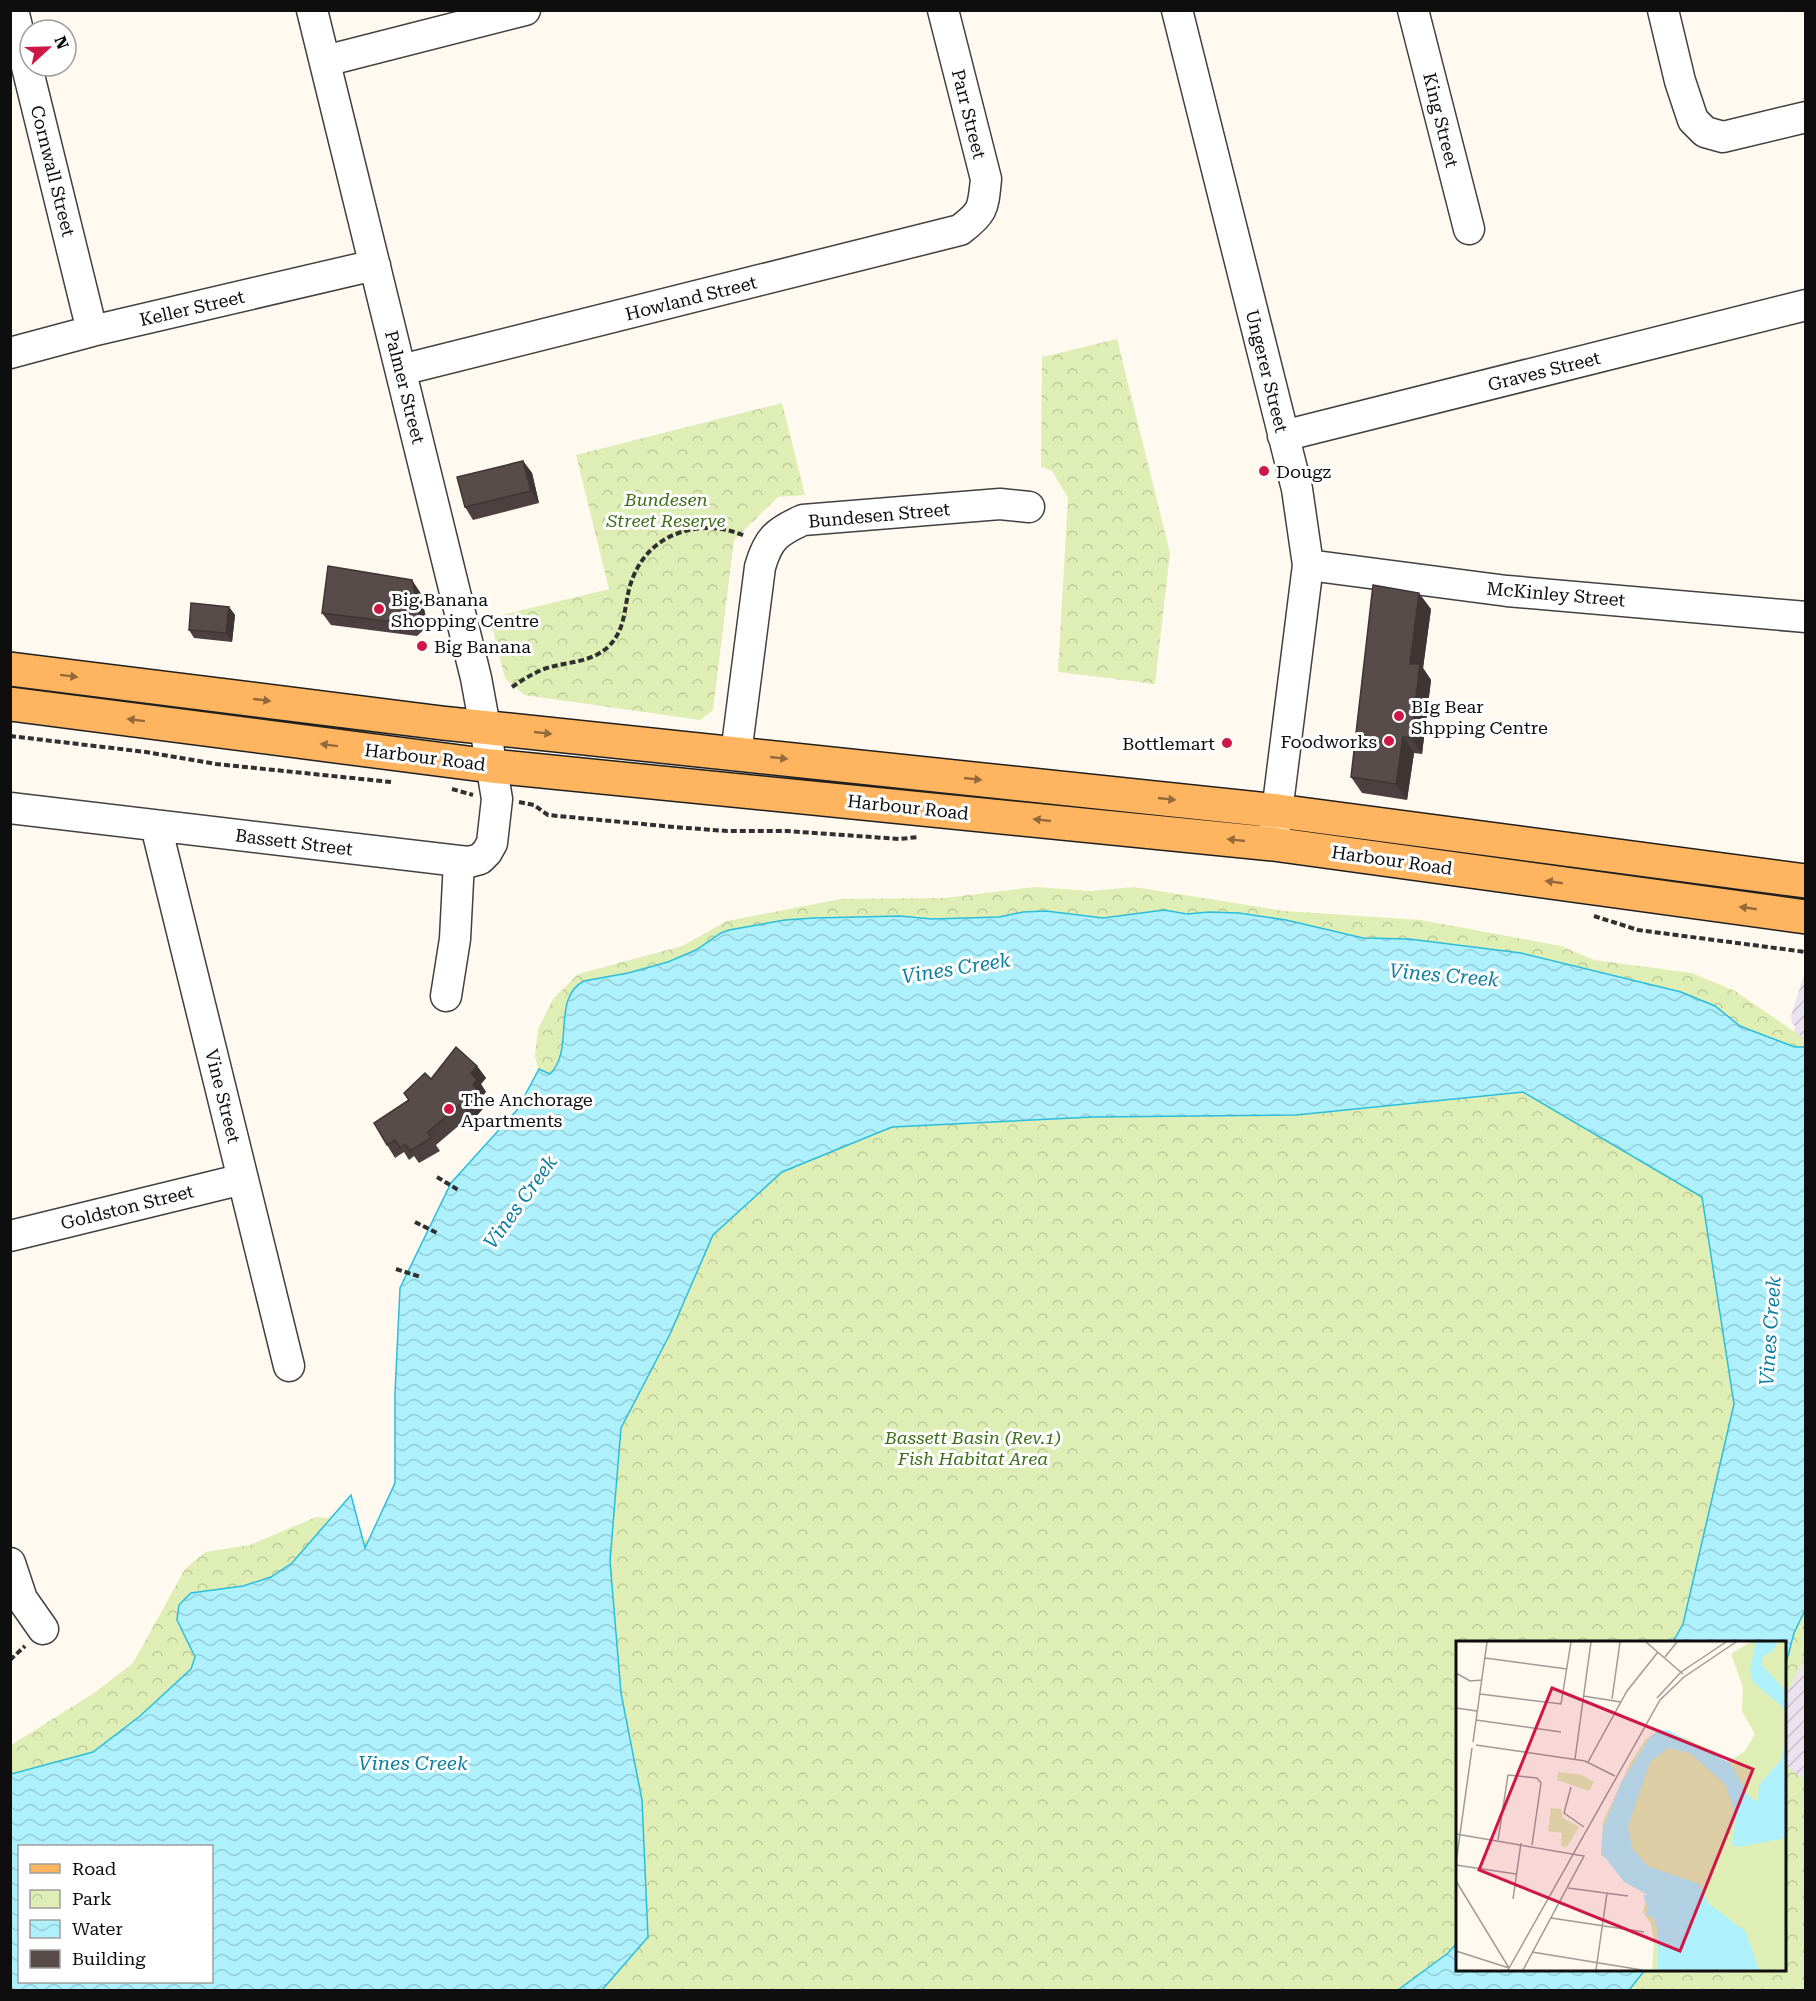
<svg xmlns="http://www.w3.org/2000/svg" width="1816" height="2001" font-family="'Roboto Serif',serif">
	<defs>
		<pattern id="industrial-furrows" width="10" height="10" patternUnits="userSpaceOnUse" patternTransform="scale(1.5)"><rect width="10" height="10" fill="#eae2ee"/><path d="M-1 1l2-2M0 10L10 0M9 11l2-2" fill="none" stroke="#c8c1cb"/></pattern>
		<pattern id="park-crowns" width="20" height="18" patternUnits="userSpaceOnUse" patternTransform="scale(1.5)"><rect width="20" height="18" fill="#dfeeb5"/><path d="M2 6a3 3 0 1 1 6 0M12 15a3 3 0 1 1 6 0" fill="none" stroke="#becb9a"/></pattern>
		<pattern id="water-waves" width="16" height="10" patternUnits="userSpaceOnUse" patternTransform="scale(1.5)"><rect width="16" height="10" fill="#aef1fd"/><path d="M0 5q4-4 8 0t8 0" fill="none" stroke="#94cdd8"/></pattern>
	</defs>
	<rect width="100%" height="100%" fill="#fff9f0"/>
	<path fill="url(#industrial-furrows)" d="M 1805,972 L 1805,1038 L 1793,1038 L 1795,1026 L 1792,1024 L 1791,1016 Z
		M 1805,1608 L 1805,1786 L 1785,1773 L 1785,1667 Z"/>
	<path fill="url(#park-crowns)" fill-rule="evenodd" d="M 1117,339 L 1170,553 L 1155,684 L 1058,672 L 1068,498 L 1052,471 L 1041,467 L 1042,357 Z
		M 782,403 L 805,495 L 778,497 L 734,540 L 713,710 L 700,720 L 524,695 L 505,678 L 490,618 L 609,589 L 576,455 Z
		M 1035,887 L 1091,891 L 1134,887 L 1284,911 L 1421,920 L 1561,946 L 1594,960 L 1692,973 L 1735,991 L 1805,1039 L 1805,1658 L 1785,1696 L 1784,1642 L 1458,1642 L 1458,1970 L 1784,1970 L 1785,1765 L 1805,1780 L 1805,1990 L 11,1990 L 11,1745 L 94,1693 L 133,1663 L 185,1569 L 205,1552 L 250,1545 L 316,1517 L 358,1521 L 363,1540 L 445,1519 L 553,1126 L 535,1056 L 538,1029 L 553,999 L 578,974 L 682,946 L 727,921 L 841,899 L 945,898 ZM 20,1846 L 212,1846 L 212,1982 L 20,1982 Z"/>
	<path fill="url(#water-waves)" stroke="#2dbddc" stroke-width="1.5" fill-rule="evenodd" d="M 1164,910 L 1187,914 L 1209,912 L 1239,913 L 1286,920 L 1363,938 L 1409,939 L 1521,953 L 1681,992 L 1715,1006 L 1740,1026 L 1750,1030 L 1795,1047 L 1805,1047 L 1806,1608 L 1794,1633 L 1785,1667 L 1784,1642 L 1673,1642 L 1683,1624 L 1734,1404 L 1702,1197 L 1523,1092 L 1296,1115 L 1094,1117 L 892,1127 L 782,1172 L 713,1235 L 670,1334 L 621,1428 L 610,1561 L 621,1693 L 642,1800 L 648,1937 L 602,1990 L 11,1990 L 11,1774 L 93,1752 L 140,1716 L 191,1669 L 195,1657 L 177,1620 L 179,1605 L 191,1593 L 243,1586 L 271,1577 L 292,1563 L 351,1495 L 365,1548 L 395,1483 L 395,1393 L 400,1288 L 451,1183 L 517,1110 L 539,1069 L 550,1074 C 575,1050 551,998 584,981 L 628,973 L 668,962 L 696,950 L 721,933 L 729,930 L 785,920 L 814,918 L 900,916 L 932,919 L 999,917 L 1023,912 L 1046,911 L 1103,918 ZM 20,1846 L 212,1846 L 212,1982 L 20,1982 Z
		M 1457,1943 L 1458,1970 L 1645,1970 L 1629,1990 L 1398,1990 L 1448,1953 Z"/>
	<g fill="none" stroke-linecap="round" stroke-linejoin="round">
		<defs>
			<path id="minor" d="M 13,10 L 92,331
				M 1177,10 L 1297,489 L 1308,565 L 1274,836
				M 1413,10 L 1469,229
				M 1663,10 L 1680,81 L 1693,120 L 1705,132 L 1723,137 L 1806,117
				M 325,61 L 525,10
				M 10,353 L 92,331 L 375,265
				M 401,370 L 960,230 C 984,212 983,208 986,179 L 943,10
				M 1283,436 L 1806,305
				M 1308,565 L 1507,591 L 1806,617
				M 736,754 L 760,567 C 768,539 776,532 803,520 L 1000,504 L 1029,507
				M 10,808 L 459,861 L 469,862 L 480,859 L 487,852 L 492,843 L 497,799 L 485,727 L 476,678 L 312,10
				M 156,826 L 289,1366
				M 446,996 L 455,939 L 459,861
				M 10,1236 L 243,1179
				M 10,1563 L 22,1599 L 43,1629"/>
			<path id="major" d="M 10,669 L 442,723 L 1278,811 L 1806,881
				M 10,704 L 491,766 L 1273,844 L 1806,917"/>
		</defs>
		<use href="#minor" stroke="#414141" stroke-width="33"/>
		<use href="#major" stroke="#1f1f1f" stroke-width="36"/>
		<path stroke="#303030" stroke-width="4" stroke-dasharray="6 3" stroke-linecap="butt" d="M 512,687 C 522,680 532,674 544,669 C 566,661 589,664 608,647 C 628,628 623,603 632,580 C 649,532 702,517 745,536
			M 10,736 L 146,752 L 216,764 L 391,782
			M 452,789 L 473,795
			M 519,802 L 534,805 L 548,815 L 674,827 L 727,831 L 786,831 L 900,839 L 918,837
			M 1594,916 L 1638,930 L 1806,952
			M 437,1177 L 460,1191
			M 415,1222 L 439,1234
			M 396,1269 L 421,1277
			M 10,1660 L 25,1646"/>
		<use href="#minor" stroke="#fff" stroke-width="30"/>
		<use href="#major" stroke="#ffb560" stroke-width="33"/>
	</g>
	<path fill="#4c4140" d="M 523,461 L 532,473 L 539,503 L 473,520 L 465,507 Z
		M 420,592 L 428,626 L 417,636 L 331,625 L 322,613 Z
		M 229,607 L 235,615 L 232,642 L 194,638 L 189,630 Z
		M 1431,609 L 1423,668 L 1431,680 L 1422,754 L 1414,753 L 1407,800 L 1362,793 L 1351,777 Z
		M 477,1066 L 486,1078 L 481,1084 L 486,1092 L 482,1096 L 487,1104 L 473,1120 L 469,1117 L 436,1145 L 440,1151 L 419,1163 L 414,1156 L 409,1160 L 404,1152 L 395,1158 L 387,1145 L 409,1100 L 404,1093 L 431,1079 Z"/>
	<path fill="#3e3534" d="M 523,461 L 532,473 L 539,503 L 531,491 Z
		M 412,580 L 420,592 L 428,626 L 420,614 Z
		M 1419,593 L 1431,609 L 1423,668 L 1431,680 L 1422,754 L 1411,738 L 1410,664 Z
		M 229,607 L 235,615 L 232,642 L 226,633 Z
		M 1403,737 L 1414,753 L 1407,800 L 1396,784 Z
		M 477,1066 L 486,1078 L 481,1084 L 486,1092 L 482,1096 L 487,1104 L 473,1120 L 464,1108 L 473,1085 L 471,1073 Z"/>
	<path fill="#584c4a" stroke="#3e3534" stroke-width="1.5" d="M 523,461 L 531,491 L 465,507 L 457,477 Z
		M 328,566 L 412,580 L 420,614 L 409,624 L 322,613 Z
		M 1373,585 L 1419,593 L 1410,664 L 1420,664 L 1411,738 L 1403,737 L 1396,784 L 1351,777 Z
		M 191,603 L 229,607 L 226,633 L 189,630 Z
		M 456,1047 L 477,1066 L 471,1073 L 477,1080 L 473,1085 L 479,1091 L 464,1108 L 460,1105 L 428,1132 L 431,1138 L 410,1151 L 405,1144 L 400,1148 L 395,1140 L 387,1145 L 374,1123 L 409,1100 L 404,1093 L 425,1073 L 431,1079 Z"/>
	<defs><path id="oneway-solid" d="M-6-.8H1V-3.2L6.5 0L1 3.2V.8H-6Z" transform="scale(1.5)"/></defs>
	<g fill="#936a3b">
		<use href="#oneway-solid" transform="translate(69 676) rotate(7)"/>
		<use href="#oneway-solid" transform="translate(262 700) rotate(7)"/>
		<use href="#oneway-solid" transform="translate(136 720) rotate(-173)"/>
		<use href="#oneway-solid" transform="translate(543 733) rotate(6)"/>
		<use href="#oneway-solid" transform="translate(329 745) rotate(-173)"/>
		<use href="#oneway-solid" transform="translate(779 758) rotate(6)"/>
		<use href="#oneway-solid" transform="translate(973 779) rotate(6)"/>
		<use href="#oneway-solid" transform="translate(1167 799) rotate(6)"/>
		<use href="#oneway-solid" transform="translate(1042 820) rotate(-174)"/>
		<use href="#oneway-solid" transform="translate(1236 840) rotate(-174)"/>
		<use href="#oneway-solid" transform="translate(1554 882) rotate(-172)"/>
		<use href="#oneway-solid" transform="translate(1748 908) rotate(-172)"/>
	</g>
	<g fill="#ce1748" stroke="#fff" stroke-width="2">
		<circle cx="1264" cy="471" r="6"/>
		<circle cx="379" cy="609" r="6"/>
		<circle cx="422" cy="646" r="6"/>
		<circle cx="1399" cy="716" r="6"/>
		<circle cx="1389" cy="741" r="6"/>
		<circle cx="1227" cy="743" r="6"/>
		<circle cx="449" cy="1109" r="6"/>
	</g>
	<g text-anchor="middle" dominant-baseline="central" stroke-width="6" stroke-linejoin="round" paint-order="stroke">
		<g font-size="18" fill="#0e0e0e" stroke="#fff">
			<text transform="translate(969 114) rotate(76)">Parr Street</text>
			<text transform="translate(1441 120) rotate(76)">King Street</text>
			<text transform="translate(53 171) rotate(76)">Cornwall Street</text>
			<text transform="translate(691 298) rotate(-14)">Howland Street</text>
			<text transform="translate(192 308) rotate(-13)">Keller Street</text>
			<text transform="translate(1267 371) rotate(76)">Ungerer Street</text>
			<text transform="translate(1544 371) rotate(-14)">Graves Street</text>
			<text transform="translate(405 387) rotate(76)">Palmer Street</text>
			<text transform="translate(879 515) rotate(-5)">Bundesen Street</text>
			<text transform="translate(1556 594) rotate(5)">McKinley Street</text>
			<text transform="translate(425 757) rotate(7)">Harbour Road</text>
			<text transform="translate(908 807) rotate(6)">Harbour Road</text>
			<text transform="translate(294 842) rotate(7)">Bassett Street</text>
			<text transform="translate(1392 860) rotate(8)">Harbour Road</text>
			<text transform="translate(223 1096) rotate(76)">Vine Street</text>
			<text transform="translate(127 1207) rotate(-14)">Goldston Street</text>
		</g>
		<g font-size="18" fill="#0e0e0e" stroke="#fff" text-anchor="start">
			<text x="1276" y="471">Dougz</text>
			<text x="391" y="599">Big Banana<tspan x="391" dy="21">Shopping Centre</tspan></text>
			<text x="434" y="646">Big Banana</text>
			<text x="1411" y="706">BIg Bear<tspan x="1411" dy="21">Shpping Centre</tspan></text>
			<text x="1377" y="741" text-anchor="end">Foodworks</text>
			<text x="1215" y="743" text-anchor="end">Bottlemart</text>
			<text x="461" y="1099">The Anchorage<tspan x="461" dy="21">Apartments</tspan></text>
		</g>
		<g font-size="18" font-style="italic" fill="#3c6e17" stroke="#fff">
			<text x="666" y="499">Bundesen<tspan x="666" dy="21">Street Reserve</tspan></text>
			<text x="973" y="1437">Bassett Basin (Rev.1)<tspan x="973" dy="21">Fish Habitat Area</tspan></text>
		</g>
		<g font-size="20" font-style="italic" fill="#0a7f9f" stroke="#fff">
			<text transform="translate(956 968) rotate(-9)">Vines Creek</text>
			<text transform="translate(1444 975) rotate(5)">Vines Creek</text>
			<text transform="translate(520 1202) rotate(-54)">Vines Creek</text>
			<text transform="translate(1770 1331) rotate(-86)">Vines Creek</text>
			<text x="413" y="1763">Vines Creek</text>
		</g>
	</g>
	<g transform="translate(1456 1641)">
		<rect width="330" height="330" fill="#fff9f0"/>
		<path d="M 294,1 L 330,1 L 330,329 L 196,329 L 198,300 L 195,283 L 187,271 L 193,246 L 145,214 L 147,181 L 173,124 L 189,99 L 201,90 L 230,97 L 258,111 L 269,123 L 289,110 L 299,93 L 286,71 L 287,46 L 275,13 ZM 102,131 L 126,134 L 138,141 L 133,150 L 101,139 ZM 95,167 L 105,168 L 107,177 L 123,186 L 111,206 L 105,205 L 106,192 L 92,190 Z" fill="#dfeeb5"/>
		<path d="M 300,1 L 322,1 L 316,11 L 307,15 L 306,24 L 330,50 L 330,78 L 328,67 L 297,41 L 294,30 ZM 212,89 L 275,123 L 292,154 L 302,162 L 303,144 L 325,119 L 330,99 L 330,195 L 326,198 L 282,206 L 276,203 L 280,174 L 269,143 L 234,112 L 212,107 L 194,121 L 172,185 L 176,207 L 191,225 L 243,243 L 252,262 L 290,291 L 303,329 L 202,329 L 202,291 L 198,277 L 190,274 L 192,266 L 187,254 L 192,254 L 168,241 L 145,211 L 147,188 L 165,142 L 192,99 L 203,89 Z" fill="#aef1fd"/>
		<path fill="none" stroke="#9f9b96" stroke-width="1.5" d="M 190,1 L 227,33M 209,16 L 221,1M 29,17 L 111,28M 0,32 L 14,40 L 26,39M 24,53 L 105,63 L 115,1M 127,55 L 165,61M 201,57 L 225,31 L 270,1M 156,58 L 164,1M 0,67 L 21,70M 20,79 L 105,91M 17,101 L 31,1M 20,104 L 129,120 L 159,135M 119,118 L 135,1M 132,121 L 171,50 L 202,11M 115,146 L 108,172 L 128,186M 0,193 L 128,215 L 67,329M 42,199 L 52,134 L 81,137 L 85,142 L 76,204M 0,222 L 16,107M 0,224 L 60,233M 0,240 L 53,327M 112,247 L 172,255M 57,258 L 65,202M 95,277 L 188,291M 0,310 L 53,327M 76,311 L 186,329M 52,329 L 204,59 L 228,36 L 280,1M 140,329 L 151,252"/>
		<path fill="#ce1748" fill-opacity="0.15" stroke="#ce1748" stroke-width="3" d="M 96,47 L 297,128 L 224,310 L 23,229 Z"/>
		<rect width="330" height="330" fill="none" stroke="#0e0e0e" stroke-width="3"/>
	</g>
	<rect width="1816" height="2001" fill="none" stroke="#0e0e0e" stroke-width="24"/>
	<rect x="18" y="1845" width="195" height="138" fill="#ffffff" stroke="#9f9f9f" stroke-width="1.5"/>
	<rect x="30" y="1864" width="30" height="9" fill="#ffb560" stroke="#9f9f9f" stroke-width="1.5"/>
	<text x="72" y="1875" font-size="18" fill="#0e0e0e">Road</text>
	<rect x="30" y="1890" width="30" height="18" fill="url(#park-crowns)" stroke="#9f9f9f" stroke-width="1.5"/>
	<text x="72" y="1905" font-size="18" fill="#0e0e0e">Park</text>
	<rect x="30" y="1920" width="30" height="18" fill="url(#water-waves)" stroke="#9f9f9f" stroke-width="1.5"/>
	<text x="72" y="1935" font-size="18" fill="#0e0e0e">Water</text>
	<rect x="30" y="1950" width="30" height="18" fill="#584c4a" stroke="#9f9f9f" stroke-width="1.5"/>
	<text x="72" y="1965" font-size="18" fill="#0e0e0e">Building</text>
	<g transform="translate(48 48) rotate(68)"><circle r="28" fill="#ffffff" stroke="#9f9f9f" stroke-width="1.5"/>
	<path d="M0-4.5L10 22L0 15L-10 22Z" fill="#ce1748"/>
	<text y="-9" font-size="16" font-weight="bold" text-anchor="middle" fill="#0e0e0e">N</text>
	</g>
</svg>
